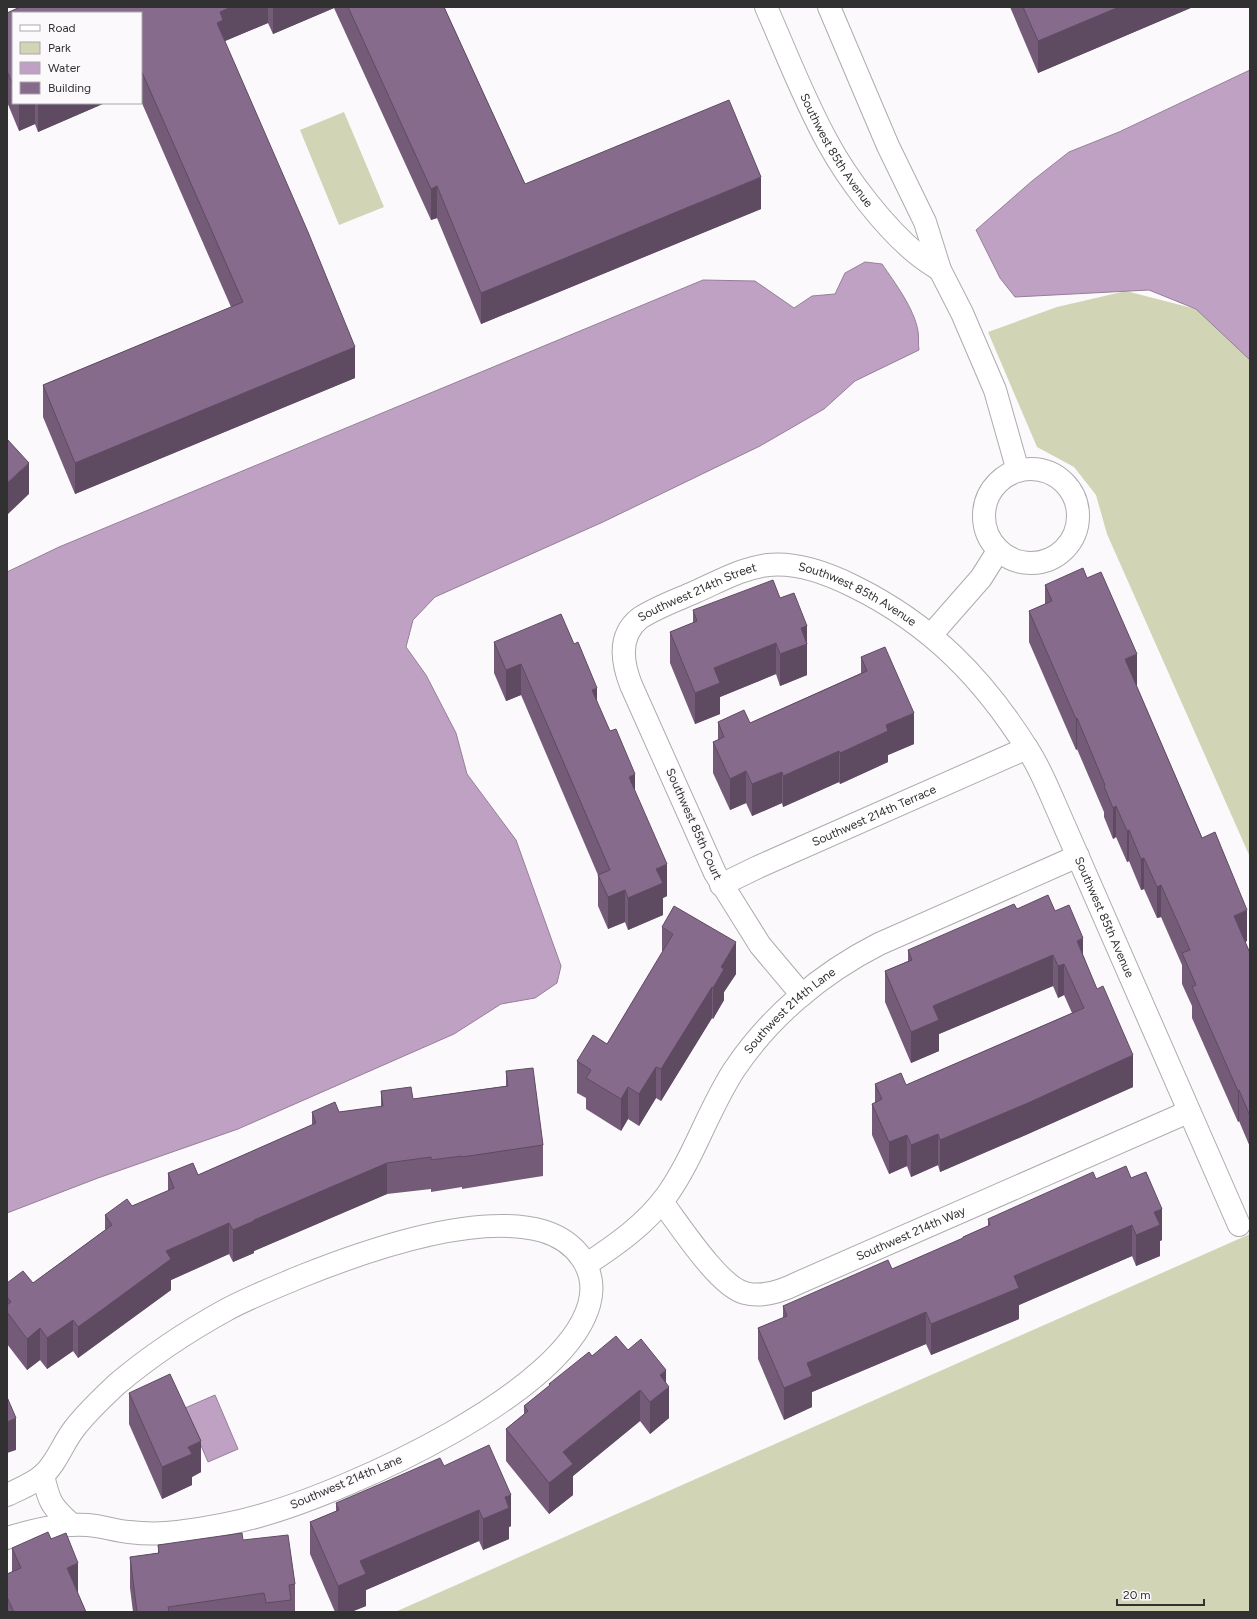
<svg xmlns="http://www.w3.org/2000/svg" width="1257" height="1619" font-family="Figtree,sans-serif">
	<rect width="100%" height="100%" fill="#fcf9fc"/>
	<path fill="#d1d4b5" d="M 344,112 L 384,207 L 339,225 L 300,130 Z
		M 1126,291 L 1196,309 L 1250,359 L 1250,857 L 1107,534 L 1096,495 L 1074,467 L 1037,447 L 988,332 L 1057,307 Z
		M 1250,1234 L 1250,1612 L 395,1612 Z"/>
	<path fill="#bfa1c4" stroke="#957f98" d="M 1250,70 L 1250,360 L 1196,309 L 1149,290 L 1015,297 L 1000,278 L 976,230 L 1032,181 L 1069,152 L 1119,132 Z
		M 865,262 L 882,264 C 895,283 914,308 918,331 C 919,338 918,344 919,350 L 855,381 L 824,409 L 760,446 L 603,522 L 435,597 L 413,620 L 406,647 L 426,675 L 456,733 L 467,774 L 516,840 L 561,966 L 557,983 L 535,998 L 501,1004 L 454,1034 L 238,1129 L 98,1178 L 7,1213 L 7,572 L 59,547 L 703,280 L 755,281 L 794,308 L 812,296 L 835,294 L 845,273 Z
		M 215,1395 L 238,1449 L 208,1462 L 185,1408 Z"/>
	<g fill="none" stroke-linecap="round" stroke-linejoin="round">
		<defs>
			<g id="minor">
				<path id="s1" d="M 766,7 C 786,52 804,100 828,143 C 848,180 885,228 917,254 C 924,260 932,265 940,270"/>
				<path d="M 829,7 L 888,146 L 925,222 L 940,270 L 962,313 L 995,390 L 1018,471"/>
				<circle cx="1031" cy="516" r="47"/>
				<path d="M 931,635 L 981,578 L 998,551"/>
				<path id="s2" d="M 721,885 L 758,867 L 1027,748"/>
				<path id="s3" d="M 802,995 L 760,945 L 715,873 L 631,685 C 622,662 618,635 640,618 C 657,607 677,600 695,592 C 718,582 742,568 768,565 C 797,562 827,573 853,586 C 931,624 985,680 1030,753 C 1040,769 1047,786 1054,802 L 1239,1225"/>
				<path id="s4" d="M 662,1202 C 679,1224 719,1287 745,1293 C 763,1298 782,1291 798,1283 L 1188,1112"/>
				<path id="s5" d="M 587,1264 C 616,1245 646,1224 667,1195 C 694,1157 708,1110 734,1070 C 770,1016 822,973 879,944 L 1078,856"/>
				<path d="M 43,1475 C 49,1502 51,1506 71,1524"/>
				<path d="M 7,1495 C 19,1489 33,1484 43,1475 C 56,1464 63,1443 74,1429 C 86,1413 102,1398 117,1384 C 150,1356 188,1331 226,1310 C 250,1297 276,1287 302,1276 C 367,1250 475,1212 543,1231 C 576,1241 599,1270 589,1305 C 563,1395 351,1489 266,1514 C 237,1523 208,1528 178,1532 C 162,1534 145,1534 129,1532 C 116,1531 102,1526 88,1525 C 60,1523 34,1530 7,1538"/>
			</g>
		</defs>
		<use href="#minor" stroke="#adabae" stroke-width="24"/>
		<use href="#minor" stroke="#fff" stroke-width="22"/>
	</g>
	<path fill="#745c78" d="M 20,7 L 444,7 L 525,184 L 761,209 L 481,324 L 437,218 L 431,220 L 334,8 L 273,34 L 268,23 L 224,41 L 355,378 L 75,494 L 43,417 L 43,385 L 231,307 L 141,101 L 141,13 L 13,13 L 13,103 L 105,103 L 38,132 L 35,124 L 19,131 L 7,102 L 7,13 Z
		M 1010,7 L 1193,7 L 1038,73 Z
		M 1087,578 L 1137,685 L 1136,685 L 1247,941 L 1245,942 L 1250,953 L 1250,1147 L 1239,1121 L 1238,1122 L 1192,1018 L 1192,1006 L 1182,984 L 1182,965 L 1161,917 L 1157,918 L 1144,889 L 1141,890 L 1129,861 L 1127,862 L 1116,837 L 1113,839 L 1104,817 L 1104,812 L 1077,749 L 1076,750 L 1029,642 L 1029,611 L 1045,604 L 1045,585 Z
		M 780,598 L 807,626 L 807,675 L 780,686 L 776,674 L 720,697 L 720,714 L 695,724 L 670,663 L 670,632 L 693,623 L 693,610 Z
		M 494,642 L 597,703 L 635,792 L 667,896 L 663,898 L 663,915 L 628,930 L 625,922 L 608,929 L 598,906 L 598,875 L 521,695 L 506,701 L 494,673 Z
		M 861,657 L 914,744 L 888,755 L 888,762 L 840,784 L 839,782 L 783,807 L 782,803 L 752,816 L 746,803 L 730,810 L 713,773 L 713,742 L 718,740 L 718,722 L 750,723 L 861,673 Z
		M 1017,909 L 1055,911 L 1083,955 L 1133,1087 L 1028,1134 L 940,1172 L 938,1165 L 911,1177 L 907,1166 L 889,1174 L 872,1135 L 872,1104 L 875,1103 L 875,1084 L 906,1085 L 1072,1013 L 1064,995 L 1058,998 L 1053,986 L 939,1034 L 939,1051 L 911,1063 L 885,1002 L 885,971 L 908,961 L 908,950 Z
		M 662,927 L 736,974 L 724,992 L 724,1000 L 713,1019 L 712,1018 L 661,1101 L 656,1098 L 639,1126 L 628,1119 L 621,1131 L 586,1109 L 586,1098 L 577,1093 L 577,1061 L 607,1044 L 662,953 Z
		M 506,1071 L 543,1145 L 543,1176 L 462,1189 L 462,1187 L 431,1192 L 431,1189 L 387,1194 L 254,1251 L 254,1253 L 233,1262 L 229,1254 L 171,1280 L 171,1290 L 78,1358 L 73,1351 L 47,1369 L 40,1360 L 27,1370 L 7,1344 L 7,1283 L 33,1283 L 105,1230 L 105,1215 L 132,1206 L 168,1191 L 168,1173 L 198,1175 L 312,1125 L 312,1112 L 339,1112 L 381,1107 L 381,1091 L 413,1099 L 506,1086 Z
		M 1096,1179 L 1162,1240 L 1160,1241 L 1160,1256 L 1136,1266 L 1132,1256 L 1019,1305 L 1019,1319 L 931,1355 L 926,1344 L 812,1392 L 812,1407 L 784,1420 L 758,1359 L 758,1328 L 783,1318 L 783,1306 L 892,1269 L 963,1239 L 963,1237 L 988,1226 L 988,1219 Z
		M 628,1350 L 666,1383 L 669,1418 L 650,1434 L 640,1421 L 573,1476 L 573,1495 L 549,1514 L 506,1461 L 506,1429 L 524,1414 L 524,1406 L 549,1386 L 549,1384 L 592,1356 Z
		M 129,1393 L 201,1472 L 192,1477 L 192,1485 L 162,1499 L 129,1424 Z
		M 444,1466 L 511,1526 L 509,1527 L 509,1539 L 483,1550 L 479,1541 L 366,1590 L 366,1606 L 351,1612 L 335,1612 L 310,1554 L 310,1522 L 336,1511 L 336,1503 Z
		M 51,1539 L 78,1594 L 86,1612 L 7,1612 L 7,1574 L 12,1572 L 12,1548 Z
		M 243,1540 L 295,1584 L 295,1612 L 133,1612 L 130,1588 L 130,1557 L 158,1553 L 158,1545 Z"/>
	<path fill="#5e4b62" d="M 231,7 L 268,7 L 268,23 L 223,42 L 217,23 L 220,12 Z
		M 273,7 L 334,7 L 334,8 L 273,34 Z
		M 1119,7 L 1193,7 L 1038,73 L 1038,41 Z
		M 19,103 L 35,103 L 35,124 L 19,131 Z
		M 38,103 L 105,103 L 38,132 Z
		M 761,177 L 761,209 L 481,324 L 481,293 Z
		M 437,186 L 437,218 L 431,220 L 431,189 Z
		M 355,347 L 355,378 L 75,494 L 75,463 Z
		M 29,463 L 29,494 L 7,515 L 7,483 Z
		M 807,626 L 807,675 L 780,686 L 780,654 L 801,628 Z
		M 776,643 L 776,674 L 720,697 L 720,714 L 695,724 L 695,693 L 714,668 Z
		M 1137,654 L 1137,685 L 1125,690 L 1125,659 Z
		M 521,664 L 521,695 L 506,701 L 506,670 Z
		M 597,688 L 597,719 L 592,690 Z
		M 914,713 L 914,744 L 888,755 L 888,762 L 840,784 L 840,753 L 886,725 Z
		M 1077,718 L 1077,749 L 1076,750 L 1076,719 Z
		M 839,751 L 839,782 L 783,807 L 783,776 Z
		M 746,771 L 746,803 L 730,810 L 730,779 Z
		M 782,772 L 782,803 L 752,816 L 752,784 Z
		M 635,774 L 635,805 L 629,777 Z
		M 1116,806 L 1116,837 L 1113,839 L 1113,808 Z
		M 1129,830 L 1129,861 L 1127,862 L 1127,831 Z
		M 1144,858 L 1144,889 L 1141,890 L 1141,859 Z
		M 667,864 L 667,896 L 663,898 L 663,915 L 628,930 L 628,898 L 656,869 Z
		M 1161,885 L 1161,917 L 1157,918 L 1157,887 Z
		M 625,890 L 625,922 L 608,929 L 608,897 Z
		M 1247,910 L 1247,941 L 1234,947 L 1234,916 Z
		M 1083,938 L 1083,970 L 1077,941 Z
		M 736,942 L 736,974 L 724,992 L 724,1000 L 713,1019 L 713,988 L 721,967 Z
		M 1053,955 L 1053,986 L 939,1034 L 939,1051 L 911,1063 L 911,1032 L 933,1006 Z
		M 1064,964 L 1064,995 L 1058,998 L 1058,966 Z
		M 712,987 L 712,1018 L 661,1101 L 661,1069 Z
		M 1133,1055 L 1133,1087 L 1028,1134 L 940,1172 L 940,1140 Z
		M 656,1067 L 656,1098 L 639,1126 L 639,1094 Z
		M 628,1087 L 628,1119 L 621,1131 L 621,1099 Z
		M 1239,1090 L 1239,1121 L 1238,1122 L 1238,1091 Z
		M 938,1134 L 938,1165 L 911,1177 L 911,1145 Z
		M 907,1135 L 907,1166 L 889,1174 L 889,1142 Z
		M 387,1163 L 387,1194 L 254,1251 L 254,1253 L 233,1262 L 233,1230 L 254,1220 Z
		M 1162,1209 L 1162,1240 L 1160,1241 L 1160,1256 L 1136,1266 L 1136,1235 L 1154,1212 Z
		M 229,1223 L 229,1254 L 171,1280 L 171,1290 L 78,1358 L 78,1327 L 166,1251 Z
		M 1132,1225 L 1132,1256 L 1019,1305 L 1019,1319 L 931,1355 L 931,1324 L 1014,1276 Z
		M 926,1312 L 926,1344 L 812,1392 L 812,1407 L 784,1420 L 784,1388 L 807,1363 Z
		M 73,1320 L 73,1351 L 47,1369 L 47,1338 Z
		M 40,1328 L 40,1360 L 27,1370 L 27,1339 Z
		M 666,1370 L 666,1389 L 669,1387 L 669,1418 L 650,1434 L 650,1402 L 660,1375 Z
		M 640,1390 L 640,1421 L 573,1476 L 573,1495 L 549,1514 L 549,1483 L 563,1452 Z
		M 16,1418 L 16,1450 L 7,1453 L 7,1422 Z
		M 201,1441 L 201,1472 L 192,1477 L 192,1485 L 162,1499 L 162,1467 L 188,1447 Z
		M 511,1495 L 511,1526 L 509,1527 L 509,1539 L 483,1550 L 483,1519 L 505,1497 Z
		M 479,1510 L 479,1541 L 366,1590 L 366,1606 L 351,1612 L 338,1612 L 338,1586 L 360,1561 Z
		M 78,1563 L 78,1594 L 67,1568 Z"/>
	<path fill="#876b8c" stroke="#5e4b62" d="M 20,7 L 231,7 L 220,12 L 223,20 L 217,23 L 308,232 L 355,347 L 75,463 L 43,385 L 243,302 L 141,70 L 141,13 L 13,13 L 13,85 L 7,71 L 7,13 Z
		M 348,7 L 444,7 L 525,184 L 729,100 L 761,177 L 481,293 L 437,186 L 431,189 Z
		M 1023,7 L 1119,7 L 1038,41 Z
		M 7,439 L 29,463 L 7,483 Z
		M 1083,568 L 1087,578 L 1101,572 L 1137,654 L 1125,659 L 1202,838 L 1215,832 L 1247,910 L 1234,916 L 1250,953 L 1250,1116 L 1239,1090 L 1238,1091 L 1192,987 L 1196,985 L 1182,953 L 1190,950 L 1161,885 L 1157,887 L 1144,858 L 1141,859 L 1129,830 L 1127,831 L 1116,806 L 1113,808 L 1104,786 L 1105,785 L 1077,718 L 1076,719 L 1029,611 L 1052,601 L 1045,585 Z
		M 773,580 L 780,598 L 794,593 L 807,626 L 801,628 L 807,644 L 780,654 L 776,643 L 714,668 L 720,683 L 695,693 L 670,632 L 697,621 L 693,610 Z
		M 561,614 L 574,644 L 578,642 L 597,688 L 592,690 L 610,731 L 616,729 L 635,774 L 629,777 L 667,864 L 656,869 L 663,883 L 628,898 L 625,890 L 608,897 L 598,875 L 610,870 L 521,664 L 506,670 L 494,642 Z
		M 885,647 L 914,713 L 886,725 L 888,731 L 840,753 L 839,751 L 783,776 L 782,772 L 752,784 L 746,771 L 730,779 L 713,742 L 724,737 L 718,722 L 744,710 L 750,723 L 867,671 L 861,657 Z
		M 1048,895 L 1055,911 L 1069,905 L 1083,938 L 1077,941 L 1097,989 L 1103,986 L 1133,1055 L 1028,1103 L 940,1140 L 938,1134 L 911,1145 L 907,1135 L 889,1142 L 872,1104 L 882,1099 L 875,1084 L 901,1073 L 906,1085 L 1084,1008 L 1064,964 L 1058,966 L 1053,955 L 933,1006 L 939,1020 L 911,1032 L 885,971 L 912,960 L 908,950 L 1014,904 L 1017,909 Z
		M 674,906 L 736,942 L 721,967 L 724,969 L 713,988 L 712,987 L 661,1069 L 656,1067 L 639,1094 L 628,1087 L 621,1099 L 586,1078 L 591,1070 L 577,1061 L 593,1035 L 607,1044 L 673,934 L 662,927 Z
		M 533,1068 L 543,1145 L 462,1157 L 462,1156 L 431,1160 L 431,1157 L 387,1163 L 254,1220 L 254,1221 L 233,1230 L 229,1223 L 166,1251 L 171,1259 L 103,1309 L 78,1327 L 73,1320 L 47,1338 L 40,1328 L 27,1339 L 7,1312 L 7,1305 L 11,1302 L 7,1297 L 7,1283 L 23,1271 L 33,1283 L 112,1225 L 105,1215 L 127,1199 L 132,1206 L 174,1188 L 168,1173 L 193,1163 L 198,1175 L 316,1123 L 312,1112 L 335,1102 L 339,1112 L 383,1106 L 381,1091 L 411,1087 L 413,1099 L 508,1086 L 506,1071 Z
		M 1126,1166 L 1131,1178 L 1146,1172 L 1162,1209 L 1154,1212 L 1160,1225 L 1136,1235 L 1132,1225 L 1014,1276 L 1019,1288 L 931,1324 L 926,1312 L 807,1363 L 812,1376 L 784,1388 L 758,1328 L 787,1316 L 783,1306 L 888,1260 L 892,1269 L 963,1238 L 963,1237 L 990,1225 L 988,1219 L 1093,1172 L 1096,1179 Z
		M 616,1336 L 628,1350 L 641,1339 L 666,1370 L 660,1375 L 669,1387 L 650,1402 L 640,1390 L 563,1452 L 573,1464 L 549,1483 L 506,1429 L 528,1411 L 524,1406 L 550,1385 L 549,1384 L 589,1352 L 592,1356 Z
		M 170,1374 L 201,1441 L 188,1447 L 192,1454 L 162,1467 L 129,1393 Z
		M 7,1397 L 16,1418 L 7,1422 Z
		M 489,1445 L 511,1495 L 505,1497 L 509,1508 L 483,1519 L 479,1510 L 360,1561 L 366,1574 L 338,1586 L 310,1522 L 339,1510 L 336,1503 L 385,1482 L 440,1458 L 444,1466 Z
		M 48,1532 L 51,1539 L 66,1533 L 78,1563 L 67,1568 L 86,1612 L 14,1612 L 7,1597 L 7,1574 L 21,1568 L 12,1548 Z
		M 242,1533 L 243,1540 L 288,1535 L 295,1584 L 289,1585 L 291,1600 L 266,1603 L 264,1593 L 168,1607 L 169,1612 L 137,1612 L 130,1557 L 159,1553 L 158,1545 Z"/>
	<g text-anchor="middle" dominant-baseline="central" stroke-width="4" stroke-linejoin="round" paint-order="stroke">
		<g font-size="12" fill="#323132" stroke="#fcf9fc">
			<text stroke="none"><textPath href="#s1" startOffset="160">Southwest 85th Avenue</textPath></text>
			<text stroke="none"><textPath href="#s3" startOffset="492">Southwest 214th Street</textPath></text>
			<text stroke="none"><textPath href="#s3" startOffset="664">Southwest 85th Avenue</textPath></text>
			<text stroke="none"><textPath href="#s2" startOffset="168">Southwest 214th Terrace</textPath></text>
			<text transform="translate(694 824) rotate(66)">Southwest 85th Court</text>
			<text stroke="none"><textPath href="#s3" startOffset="1084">Southwest 85th Avenue</textPath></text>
			<text stroke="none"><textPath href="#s5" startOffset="330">Southwest 214th Lane</textPath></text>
			<text stroke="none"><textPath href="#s4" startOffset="303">Southwest 214th Way</textPath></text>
			<text transform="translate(346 1482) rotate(-23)">Southwest 214th Lane</text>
		</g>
	</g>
	<rect width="1257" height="1619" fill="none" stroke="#323132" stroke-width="16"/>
	<rect x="12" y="12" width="130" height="92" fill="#fcf9fc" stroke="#aba9ab"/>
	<rect x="20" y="25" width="20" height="6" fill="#ffffff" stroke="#aba9ab"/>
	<text x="48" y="32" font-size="12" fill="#323132">Road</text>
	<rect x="20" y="42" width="20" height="12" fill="#d1d4b5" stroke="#aba9ab"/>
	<text x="48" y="52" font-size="12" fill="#323132">Park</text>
	<rect x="20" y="62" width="20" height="12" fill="#bfa1c4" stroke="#aba9ab"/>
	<text x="48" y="72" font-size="12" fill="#323132">Water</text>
	<rect x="20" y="82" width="20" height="12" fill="#876b8c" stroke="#aba9ab"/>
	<text x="48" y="92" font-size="12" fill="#323132">Building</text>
	<path d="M1117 1599v6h87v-6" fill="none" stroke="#323132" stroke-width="2"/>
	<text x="1123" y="1599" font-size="12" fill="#323132" stroke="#fcf9fc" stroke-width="3" paint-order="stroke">20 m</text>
</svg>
